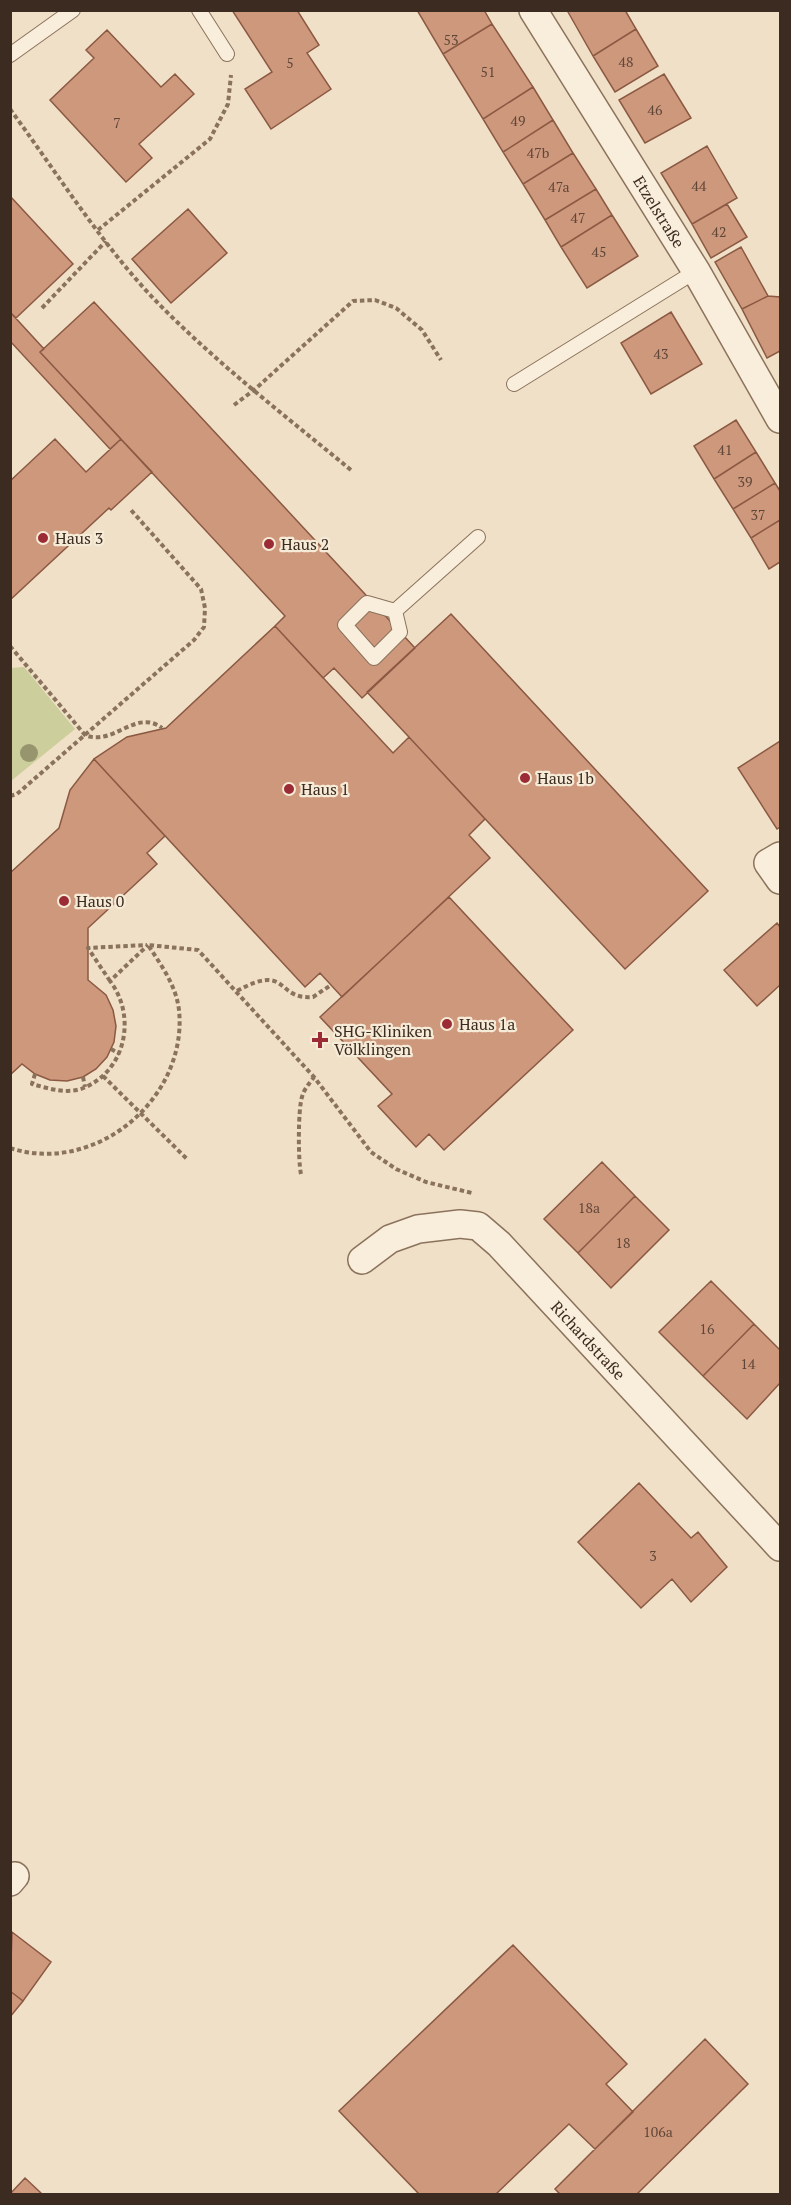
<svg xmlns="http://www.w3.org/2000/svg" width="791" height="2205" font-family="'PT Serif',serif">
	<rect width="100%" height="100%" fill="#efe0c7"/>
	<path fill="#ccce9b" d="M 24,667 L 75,729 L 11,781 L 11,668 Z"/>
	<path fill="#ce987d" stroke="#8b5942" stroke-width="1.5" d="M 232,10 L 297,10 L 319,45 L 307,53 L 331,89 L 271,129 L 245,89 L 272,72 Z
		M 417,10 L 484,10 L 492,24 L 443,54 Z
		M 570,10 L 625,10 L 636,29 L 593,56 L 568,12 Z
		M 492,24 L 533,87 L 483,119 L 443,54 Z
		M 636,29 L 658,66 L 615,92 L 593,56 Z
		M 107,30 L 161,87 L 175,74 L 194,94 L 139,144 L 152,158 L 126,182 L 50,100 L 94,58 L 86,50 Z
		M 664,74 L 691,118 L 645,143 L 619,100 Z
		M 533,87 L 553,120 L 503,152 L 483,119 Z
		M 553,120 L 573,153 L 523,184 L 503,152 Z
		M 707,146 L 737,198 L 692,224 L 661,173 Z
		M 573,153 L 596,189 L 545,220 L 523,184 Z
		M 596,189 L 612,215 L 561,247 L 545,220 Z
		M 10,196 L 73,264 L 16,318 L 10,312 Z
		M 727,204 L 747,237 L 711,258 L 692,224 Z
		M 188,209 L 227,253 L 171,303 L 132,259 Z
		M 612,215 L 638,256 L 587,288 L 561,247 Z
		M 741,247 L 768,296 L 742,309 L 715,262 Z
		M 768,296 L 780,297 L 780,351 L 767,358 L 742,309 Z
		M 94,302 L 415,648 L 362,698 L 334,668 L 323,678 L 275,626 L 285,616 L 40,352 Z
		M 10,312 L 44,349 L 40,352 L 121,439 L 110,449 L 10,341 Z
		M 671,312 L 702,364 L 651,394 L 621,343 Z
		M 736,420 L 756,452 L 714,479 L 694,446 Z
		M 55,439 L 86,472 L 121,439 L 152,472 L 111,510 L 109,508 L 10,600 L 10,481 Z
		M 756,452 L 775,483 L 733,509 L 714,479 Z
		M 775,483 L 780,491 L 780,520 L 751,538 L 733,509 Z
		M 780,520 L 780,562 L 769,569 L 751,538 Z
		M 451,614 L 708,891 L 625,969 L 367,692 Z
		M 275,626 L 393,753 L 409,737 L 485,819 L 469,835 L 490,858 L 342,997 L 320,973 L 305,987 L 94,759 L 127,737 L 166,728 Z
		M 780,741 L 780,827 L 777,829 L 738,768 Z
		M 94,759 L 165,836 L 147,853 L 157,864 L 88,928 L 88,980 L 106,995 L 113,1010 L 116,1026 L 114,1042 L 107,1057 L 96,1069 L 83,1077 L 67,1081 L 50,1080 L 35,1074 L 22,1064 L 10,1075 L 10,873 L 59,828 L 70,790 Z
		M 449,897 L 573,1030 L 444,1150 L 429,1134 L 416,1147 L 378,1106 L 392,1094 L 320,1017 Z
		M 777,923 L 780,927 L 780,985 L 757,1006 L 724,970 Z
		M 602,1162 L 635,1196 L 578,1253 L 544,1219 Z
		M 635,1196 L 669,1230 L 611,1288 L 578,1253 Z
		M 711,1281 L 754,1324 L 703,1376 L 659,1332 Z
		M 754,1324 L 780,1350 L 780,1383 L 747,1419 L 703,1376 Z
		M 639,1483 L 691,1538 L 698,1532 L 727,1567 L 691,1602 L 672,1579 L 641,1608 L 578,1542 Z
		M 12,1932 L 51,1962 L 23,2001 L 10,1991 Z
		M 513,1945 L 627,2064 L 606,2084 L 633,2112 L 595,2149 L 569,2124 L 496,2194 L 419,2194 L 339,2111 Z
		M 10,1991 L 23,2001 L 10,2017 Z
		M 705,2039 L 748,2084 L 637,2194 L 560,2194 L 555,2189 Z
		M 25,2178 L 42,2194 L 10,2194 Z"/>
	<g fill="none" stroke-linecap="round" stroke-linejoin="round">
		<defs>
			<path id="service" d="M 199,10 L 227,54
				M 10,55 L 73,10
				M 514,384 L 696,271
				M 367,603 L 395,611 L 400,632 L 374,658 L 345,625 Z
				M 395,611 L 478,537"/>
			<g id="minor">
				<path id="s1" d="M 533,10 L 696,271 L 780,419"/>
				<path d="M 780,856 L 768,863 L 780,880"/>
				<path id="s2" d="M 362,1260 L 390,1239 L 418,1229 L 460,1224 L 478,1226 L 499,1244 L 780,1547"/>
				<path d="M 10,1882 L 15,1876"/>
			</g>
		</defs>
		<use href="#service" stroke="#8b725c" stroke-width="16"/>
		<use href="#minor" stroke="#8b725c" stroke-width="30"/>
		<path stroke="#8b725c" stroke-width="4" stroke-dasharray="4.5 3" stroke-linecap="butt" d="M 10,109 C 57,173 100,242 154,299 C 214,361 284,415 351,470
			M 98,230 L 210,139 L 228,104 L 231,75
			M 42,308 L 106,241
			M 234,405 L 254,390 L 353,301 L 375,300 L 396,308 L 422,330 L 441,360
			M 10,646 L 85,735 C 113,747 136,708 162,728
			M 10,796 L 17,794 L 194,640 L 204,627 L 205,608 L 201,589 L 131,510
			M 110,981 L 88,948 L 147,945
			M 237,991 C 289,962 275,1000 313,997 L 331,985
			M 111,1049 L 120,1054
			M 35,1074 L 32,1084 C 50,1089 69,1095 86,1087 C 127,1068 136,1015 110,981 L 148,945
			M 103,1076 L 187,1159
			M 83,1077 L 85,1087
			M 10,1148 C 96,1176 188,1098 179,1010 C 176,985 161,965 148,945 L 198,950 L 314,1077 L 371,1152 L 396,1169 L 426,1182 L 472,1193
			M 301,1174 C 298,1161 298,1109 302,1097 C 304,1089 309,1084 314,1077"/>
		<use href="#service" stroke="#f9eedb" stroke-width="14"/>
		<use href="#minor" stroke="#f9eedb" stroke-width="27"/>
	</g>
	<circle fill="#97956e" cx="29" cy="753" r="9"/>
	<g fill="#9b2b34" stroke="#f6ebd7" stroke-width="2">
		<circle cx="43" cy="538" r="6"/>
		<circle cx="269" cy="544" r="6"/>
		<circle cx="525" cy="778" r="6"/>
		<circle cx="289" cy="789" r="6"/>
		<circle cx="64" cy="901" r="6"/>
		<circle cx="447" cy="1024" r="6"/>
		<path d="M317 1031h6v6h6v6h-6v6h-6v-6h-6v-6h6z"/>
	</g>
	<g text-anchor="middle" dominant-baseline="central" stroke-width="4.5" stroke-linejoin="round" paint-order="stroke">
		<g font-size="14" fill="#604637">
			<text x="451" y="39">53</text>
			<text x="626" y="61">48</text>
			<text x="290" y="62">5</text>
			<text x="488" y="71">51</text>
			<text x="655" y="109">46</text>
			<text x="518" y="120">49</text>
			<text x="117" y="122">7</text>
			<text x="538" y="152">47b</text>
			<text x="699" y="185">44</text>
			<text x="559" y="186">47a</text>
			<text x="578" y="217">47</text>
			<text x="719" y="231">42</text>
			<text x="599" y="251">45</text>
			<text x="661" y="353">43</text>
			<text x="725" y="449">41</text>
			<text x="745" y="481">39</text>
			<text x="758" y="514">37</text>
			<text x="589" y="1207">18a</text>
			<text x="623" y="1242">18</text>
			<text x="707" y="1328">16</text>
			<text x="748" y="1363">14</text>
			<text x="653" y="1555">3</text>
			<text x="658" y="2131">106a</text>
		</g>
		<g font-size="16" fill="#3c2b20" stroke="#f6ebd7">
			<text stroke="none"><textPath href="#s1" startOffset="238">Etzelstraße</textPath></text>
			<text stroke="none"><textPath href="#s2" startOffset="284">Richardstraße</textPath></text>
		</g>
		<g font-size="16" fill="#3c2b20" stroke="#f6ebd7" text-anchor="start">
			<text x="55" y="538">Haus 3</text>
			<text x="281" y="544">Haus 2</text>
			<text x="537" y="778">Haus 1b</text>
			<text x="301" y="789">Haus 1</text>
			<text x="76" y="901">Haus 0</text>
			<text x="459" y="1024">Haus 1a</text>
			<text x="334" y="1031">SHG-Kliniken<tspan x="334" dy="18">Völklingen</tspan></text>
		</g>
	</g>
	<rect width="791" height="2205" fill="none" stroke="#3c2b20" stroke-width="24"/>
</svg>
